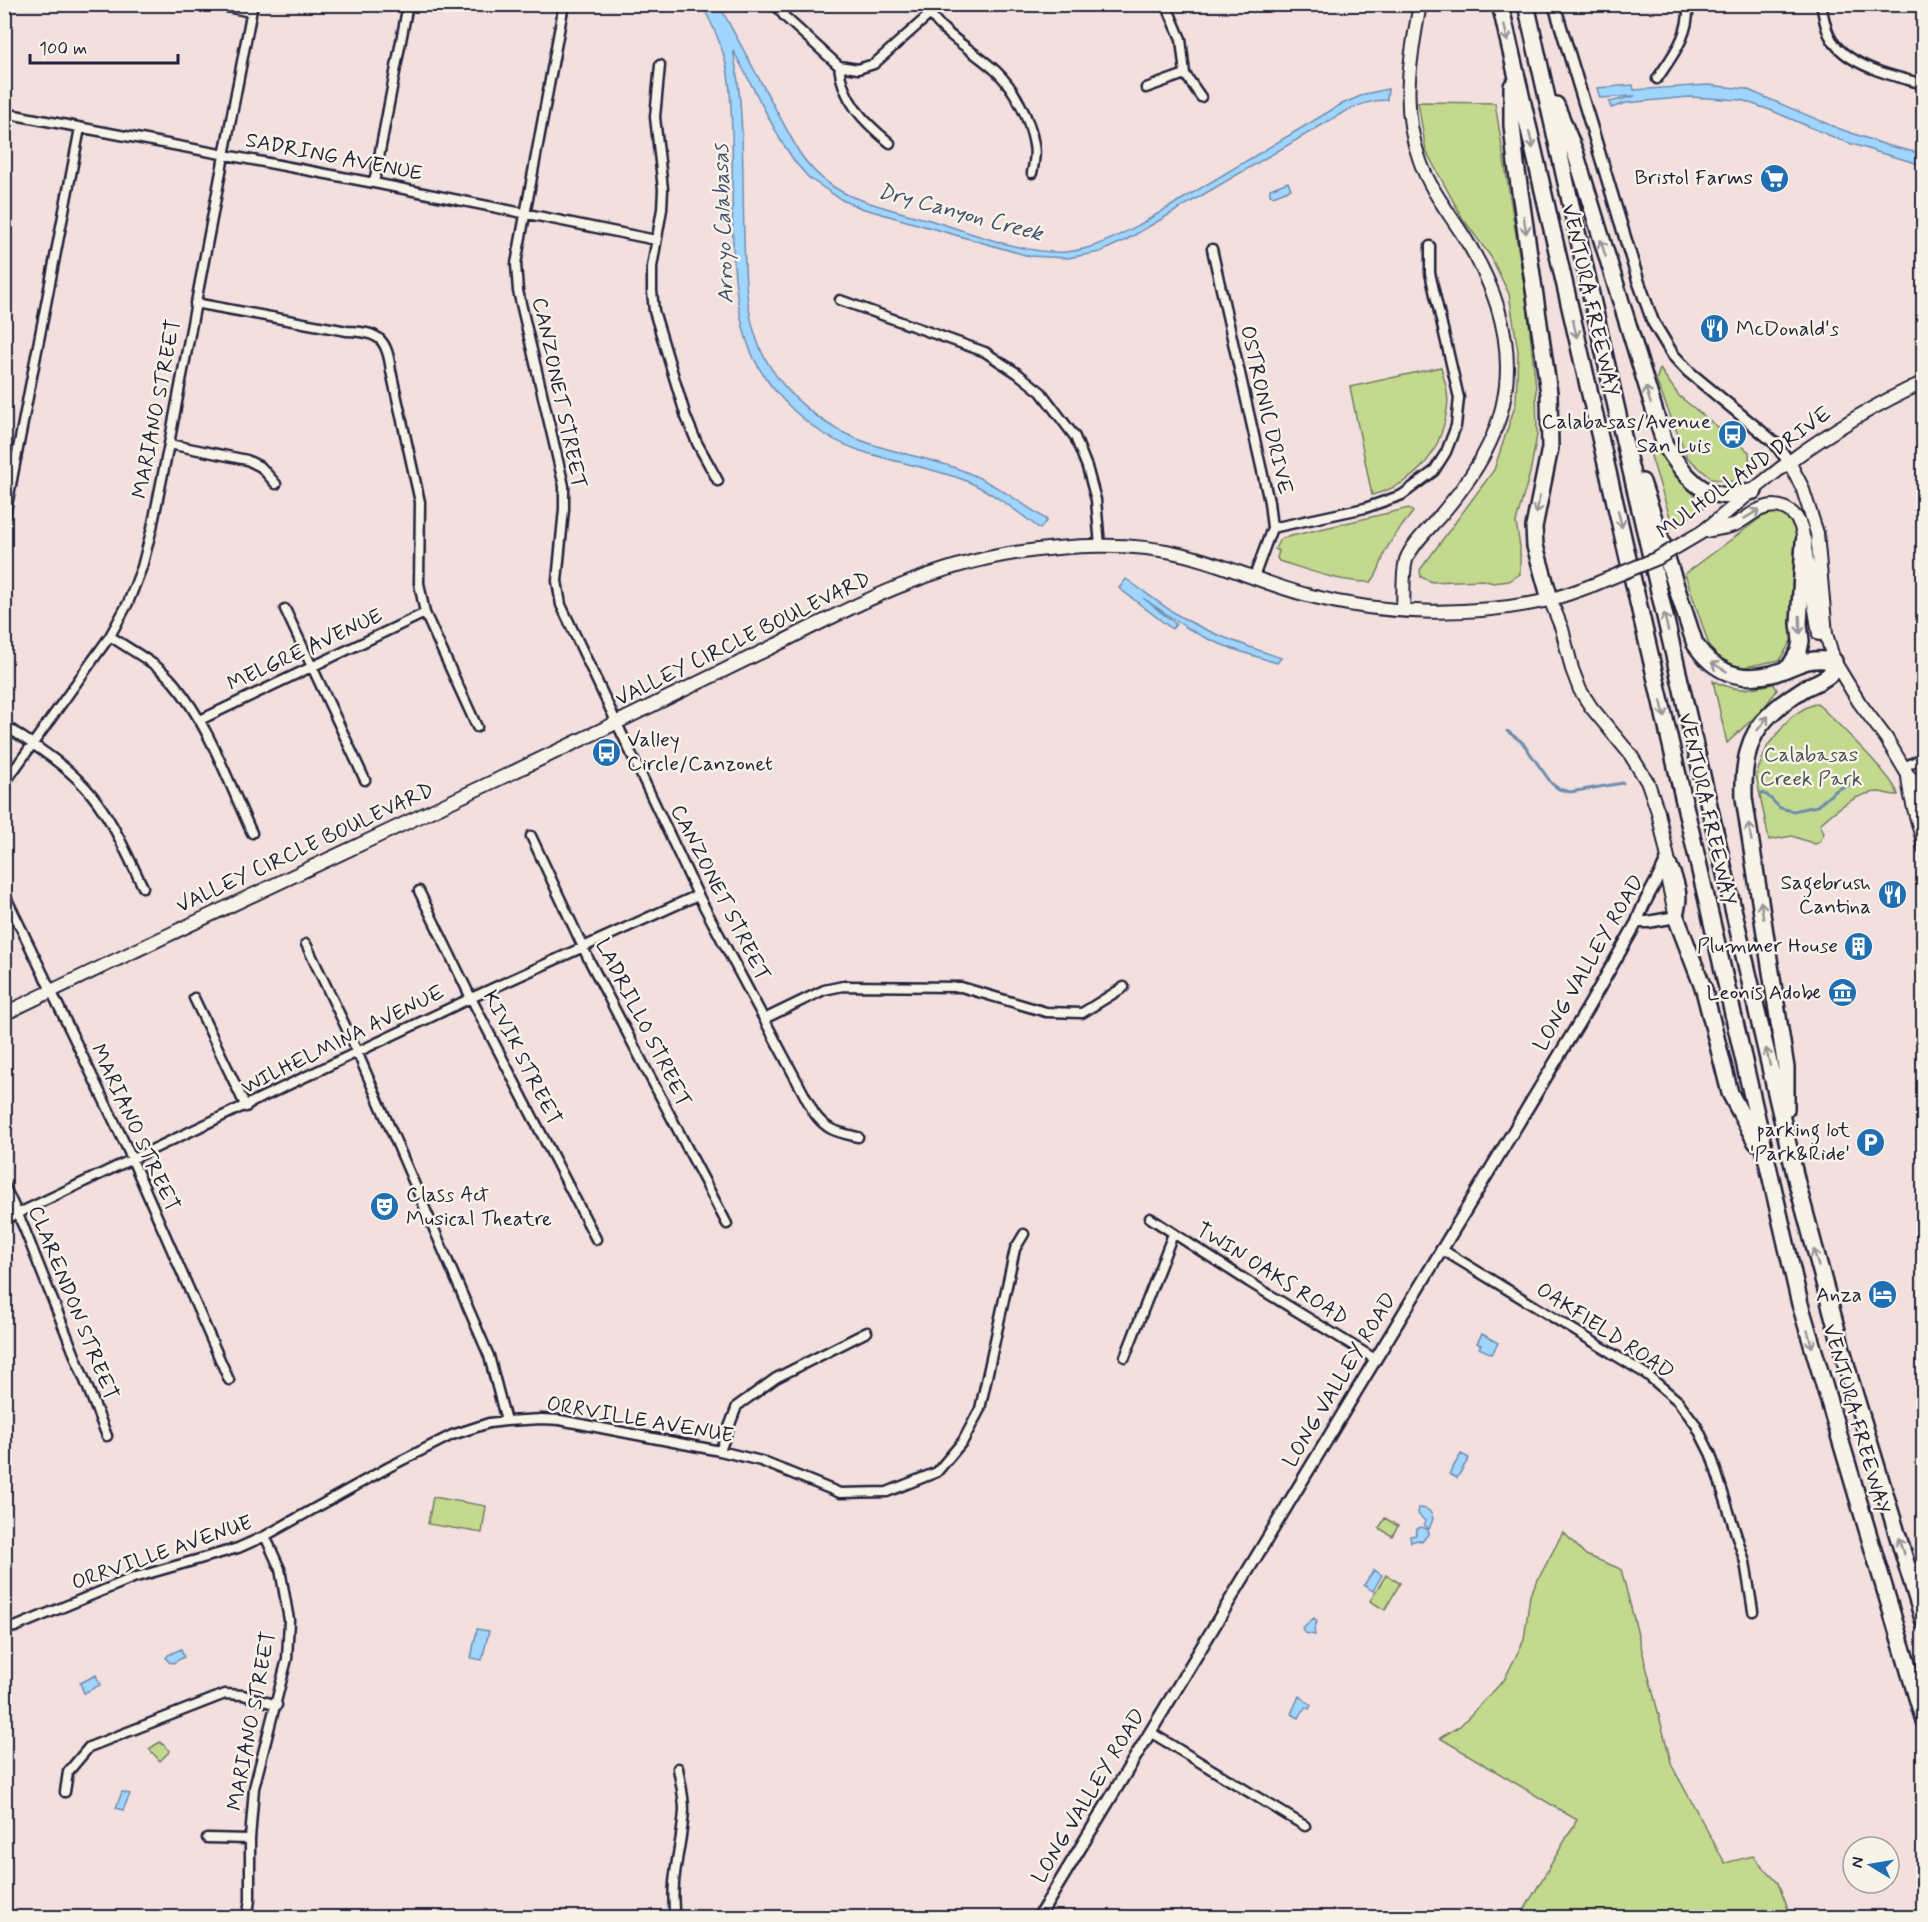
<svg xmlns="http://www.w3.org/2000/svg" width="1928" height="1922" font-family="Mynerve,sans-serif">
	<rect width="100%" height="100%" fill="#f2dfde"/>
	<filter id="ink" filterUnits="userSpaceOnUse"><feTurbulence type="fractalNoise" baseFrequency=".0167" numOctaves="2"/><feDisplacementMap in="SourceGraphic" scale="12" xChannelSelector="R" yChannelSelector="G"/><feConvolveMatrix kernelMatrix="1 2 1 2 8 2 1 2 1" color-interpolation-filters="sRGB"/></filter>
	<g filter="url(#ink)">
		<path fill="#c3d98e" stroke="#727e64" stroke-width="1.5" d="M 1418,102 L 1495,103 L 1527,304 L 1536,388 L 1537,435 L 1530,473 L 1516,522 L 1520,547 L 1520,574 L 1509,581 L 1493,583 L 1483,580 L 1432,582 L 1421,577 L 1420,570 L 1494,470 L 1516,403 L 1518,351 L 1509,294 L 1491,257 L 1463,219 L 1426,151 Z
			M 1441,367 C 1444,380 1450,396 1447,409 C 1440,455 1417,483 1372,495 L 1350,387 Z
			M 1660,369 L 1679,396 L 1749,452 L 1750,469 L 1736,482 L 1712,479 L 1687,457 L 1656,380 Z
			M 1661,449 L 1679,476 L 1704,501 L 1705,507 L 1673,527 L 1650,453 Z
			M 1409,508 L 1413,512 C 1403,525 1392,537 1385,552 C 1381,562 1379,574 1371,582 C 1341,583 1308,570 1279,561 L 1277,558 L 1279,551 L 1275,549 L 1279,541 L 1283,538 Z
			M 1778,511 L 1798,527 L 1800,561 L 1795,585 L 1792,639 L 1780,660 L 1740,668 L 1712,654 L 1685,574 L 1763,516 Z
			M 1713,681 C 1739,693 1747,689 1774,684 L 1777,690 L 1763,709 L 1727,743 Z
			M 1817,703 C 1832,719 1896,778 1898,795 C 1892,795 1886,793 1879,792 C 1857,792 1835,810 1820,824 L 1824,833 L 1820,842 L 1815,844 L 1792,836 L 1769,840 L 1756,775 L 1768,745 L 1791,717 L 1805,708 Z
			M 433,1497 L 486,1506 L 482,1533 L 428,1524 Z
			M 1385,1518 L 1398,1526 L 1392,1536 L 1379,1528 Z
			M 1563,1532 L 1586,1555 L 1621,1569 L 1672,1766 L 1725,1863 L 1753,1856 L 1778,1883 L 1791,1917 L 1520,1917 L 1577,1820 L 1440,1738 L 1460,1726 L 1504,1680 L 1524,1640 L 1530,1595 Z
			M 1386,1575 L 1400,1583 L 1385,1610 L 1370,1601 Z
			M 160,1742 L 170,1751 L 160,1761 L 149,1749 Z"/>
		<path fill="#a0d5fe" stroke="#6e8db0" stroke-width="1.5" d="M 702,5 L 719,5 L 799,152 C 811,170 826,184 846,194 C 873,206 904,213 933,221 C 972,233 1026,255 1066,252 C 1092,250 1116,237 1139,225 L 1340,105 L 1365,94 L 1388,89 L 1387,100 C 1371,100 1359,105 1344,112 L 1126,240 L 1100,252 L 1068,258 L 1029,256 L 861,208 L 842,200 L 809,178 L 795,162 L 780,139 L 733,50 C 745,110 742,174 744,235 C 745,269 745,302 755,334 C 767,375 803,411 840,431 C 876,450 918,455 956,468 C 990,480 1018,501 1047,520 L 1040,529 C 1017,511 991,491 964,480 C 914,461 854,459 811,425 C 786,406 763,380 751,352 C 726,289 734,199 732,131 C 731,110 731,89 727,68 C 722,45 713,25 702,5 Z
			M 1633,85 L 1634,90 L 1708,85 L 1746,89 L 1837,128 L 1886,145 L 1923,154 L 1923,165 L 1877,152 L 1840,140 L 1770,110 L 1741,100 L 1689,97 L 1626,103 L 1611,108 L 1609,102 L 1635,96 L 1600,98 L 1597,88 Z
			M 1288,182 L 1291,189 L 1273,196 L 1270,195 L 1270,189 Z
			M 1126,579 C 1144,591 1162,606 1181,617 C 1213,635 1247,646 1281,658 L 1277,663 C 1251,655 1223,647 1198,634 C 1178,624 1161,610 1143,598 L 1176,624 L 1172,629 L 1119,588 Z
			M 1482,1334 L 1498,1343 L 1492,1354 L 1479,1348 L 1481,1345 L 1477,1343 Z
			M 1461,1454 L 1469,1458 L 1457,1478 L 1449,1474 Z
			M 1419,1508 C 1428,1508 1431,1511 1433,1519 L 1429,1529 L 1424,1525 L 1425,1521 L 1418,1514 Z
			M 1421,1527 L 1427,1529 L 1429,1533 L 1422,1542 L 1418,1540 L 1411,1542 L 1410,1536 L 1416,1535 L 1417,1529 Z
			M 1374,1570 L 1382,1575 L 1373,1591 L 1364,1585 Z
			M 1314,1618 L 1317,1622 L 1314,1629 L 1315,1635 L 1305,1633 L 1302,1628 Z
			M 477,1629 L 489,1631 L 482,1660 L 471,1658 Z
			M 181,1649 L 184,1657 L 173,1663 L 169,1662 L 166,1658 L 168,1655 Z
			M 96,1675 L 100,1685 L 84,1693 L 80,1683 Z
			M 1299,1696 L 1311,1705 L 1309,1709 L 1305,1707 L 1299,1718 L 1291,1714 Z
			M 122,1792 L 130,1794 L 123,1810 L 116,1808 Z"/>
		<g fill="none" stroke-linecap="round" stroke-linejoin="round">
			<path stroke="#6e8db0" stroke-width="3" d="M 1507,731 L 1522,742 L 1552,784 L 1559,789 L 1570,792 L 1623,783
				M 1761,793 L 1767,795 L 1780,808 L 1793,811 L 1817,806 L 1838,789 L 1851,784"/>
			<defs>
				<path id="minor" d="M 211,4 L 251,12
					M 564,4 L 516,264 L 518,291 L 564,486 L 564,509 L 557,581 L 561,605 L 698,895 L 814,1113 C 827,1131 837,1132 858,1137
					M 775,4 L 785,17 L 839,66 L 858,69 L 874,64 L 929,15
					M 924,4 C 940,34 972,49 996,71 C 1015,89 1030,119 1034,145 C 1036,154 1034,164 1032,173
					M 1166,4 L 1181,39 L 1185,74 L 1201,97
					M 1821,4 C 1824,17 1825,30 1832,40 C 1848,66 1895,77 1924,84
					M 1689,7 L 1711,4
					M 660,65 L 655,117 L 663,189 L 662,209 L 652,267 L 652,291 L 654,311 L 686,417 L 697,443 L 718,481
					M 839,66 C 842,100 864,122 890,143
					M 1657,79 C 1673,55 1690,35 1688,4
					M 1146,88 L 1185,74
					M 4,113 L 374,183 L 656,240
					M 374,183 L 408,4
					M 1212,249 L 1269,502 L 1272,528 L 1254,577
					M 840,300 L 985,352 L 1017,373 L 1041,392 L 1075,437 L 1087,467 L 1096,500 L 1100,546
					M 195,303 L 347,331 C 380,332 387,339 391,371 L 420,502 L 419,583 L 425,613 L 477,727
					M 169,444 L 247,460 L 261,467 L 276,484
					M 4,521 L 80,128
					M 1272,528 L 1365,508 L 1402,495 L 1434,471 L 1446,452 L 1456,426 L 1459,398 L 1430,273 L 1430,246
					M 285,609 L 365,780
					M 110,636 C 130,650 157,663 173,682 C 209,724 229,784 252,833
					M 200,720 L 425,613
					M 4,725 C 32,744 62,762 85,787 C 111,815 126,853 143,887
					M 1904,767 L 1924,757
					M 4,784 L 110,636 L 128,603 L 142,567 L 152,528 L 169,444 L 253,4
					M 531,836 L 589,960 L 727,1224
					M 419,891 L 471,998 L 596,1239
					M 4,893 L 127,1148 L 229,1380
					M 306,944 L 352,1040 L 489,1356 L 506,1421
					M 194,998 L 246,1107
					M 764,1019 L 824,990 L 843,986 L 961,987 L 1046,1012 L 1082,1013 L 1124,987
					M 4,1185 L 24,1228 L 107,1436
					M 1150,1218 L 1249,1282 L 1375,1359
					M 4,1220 L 471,998 L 698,895
					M 1441,1249 L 1646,1374 L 1678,1401 L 1696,1425 L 1711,1455 L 1745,1562 L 1753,1611
					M 1125,1357 L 1173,1234
					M 720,1451 L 737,1406 L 776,1378 L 867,1332
					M 4,1629 L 15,1627 L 133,1578 L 238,1548 L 265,1536 L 389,1467 L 452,1435 L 489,1423 L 506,1421 L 542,1419 L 560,1420 L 720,1451 L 761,1461 L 840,1493 L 887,1492 L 937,1472 L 963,1441 L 980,1409 L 1015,1249 L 1024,1234
					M 1150,1732 L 1305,1826
					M 65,1792 L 68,1772 L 89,1747 L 225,1694 L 243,1695 L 277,1705
					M 207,1838 L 250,1839
					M 247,1918 L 250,1900 L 250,1839 L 254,1788 L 287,1659 L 289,1620 L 280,1569 L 265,1536
					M 675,1918 C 669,1878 682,1848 684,1810 C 684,1796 680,1781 678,1768"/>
				<path id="tertiary" d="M 1554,4 L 1638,280 L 1653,322 L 1673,355 L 1689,372 L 1775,443 L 1789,462
					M 1637,922 L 1648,922 L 1676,917 C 1686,897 1677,877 1668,858
					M 1038,1918 L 1586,1011 L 1637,922 C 1643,900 1658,882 1666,861"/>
				<path id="secondary" d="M 1789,462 L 1802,487 L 1817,533 L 1826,634 L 1834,661 L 1859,702 L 1886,738 L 1908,775 L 1919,786 L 1924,798
					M 1706,531 C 1715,529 1726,528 1734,525 C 1743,521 1750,514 1759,510 C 1779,500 1797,511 1802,530 L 1819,634
					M 1702,532 C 1732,509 1759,484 1789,462 C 1831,431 1876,404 1924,382
					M 1550,599 L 1562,629 L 1572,669 L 1580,690 L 1591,707 L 1630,754 L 1648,783 L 1658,812 L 1668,858 L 1668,882 L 1676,917
					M 1403,610 C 1404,594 1402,575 1406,560 C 1412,543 1434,524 1445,510 C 1480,469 1507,423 1507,367 C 1507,317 1488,273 1461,232 C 1446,209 1429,187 1420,161 C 1400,106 1410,60 1420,4
					M 1908,775 C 1909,800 1920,824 1924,848
					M 4,1014 C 209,914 417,819 622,720 C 674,695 725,670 776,645 C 853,606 929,566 1015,553 C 1070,545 1130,541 1185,555 C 1226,565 1265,584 1307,595 C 1383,615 1467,617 1544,601 C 1561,597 1577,591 1593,585"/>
				<path id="motorway" d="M 1500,4 L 1800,1304 L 1924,1721
					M 1526,4 L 1618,415 L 1797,1183 L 1851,1382 L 1924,1622
					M 1512,86 L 1512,125 L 1516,164 L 1549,393 L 1550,448 L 1534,527 L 1535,546 L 1550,599
					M 1556,105 L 1575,152 L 1665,445 C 1677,464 1696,493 1721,495 C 1732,497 1744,493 1754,491
					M 1642,482 L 1695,644 C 1714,672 1738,682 1772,674 C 1797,667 1804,656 1834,661 C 1833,664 1832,671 1830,674 C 1825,680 1812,684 1805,688 C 1757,718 1742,740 1744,798 L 1786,1068 L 1786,1109
					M 1790,666 L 1799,651 L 1801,641 L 1799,623 L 1804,542
					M 1676,917 L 1704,990 L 1730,1093 L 1756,1142"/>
			</defs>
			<use href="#minor" stroke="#22223b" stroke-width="13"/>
			<use href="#tertiary" stroke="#22223b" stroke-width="15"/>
			<use href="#secondary" stroke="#22223b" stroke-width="16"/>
			<use href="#motorway" stroke="#22223b" stroke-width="20"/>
			<use href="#minor" stroke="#f7f3e8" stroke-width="8"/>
			<use href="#tertiary" stroke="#f7f3e8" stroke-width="10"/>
			<use href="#secondary" stroke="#f7f3e8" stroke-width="12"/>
			<use href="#motorway" stroke="#f7f3e8" stroke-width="15"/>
			<defs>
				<path id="secondary-bridge" d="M 1593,585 L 1658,558 L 1702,532"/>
			</defs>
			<use href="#secondary-bridge" stroke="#22223b" stroke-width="16" stroke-linecap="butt"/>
			<use href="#secondary-bridge" stroke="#f7f3e8" stroke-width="12"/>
		</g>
		<defs><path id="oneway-shaft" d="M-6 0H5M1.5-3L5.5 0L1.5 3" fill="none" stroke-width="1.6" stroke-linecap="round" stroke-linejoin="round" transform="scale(1.5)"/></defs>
		<g stroke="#97959a">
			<use href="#oneway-shaft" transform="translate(1506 33) rotate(78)"/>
			<use href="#oneway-shaft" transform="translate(1531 140) rotate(77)"/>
			<use href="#oneway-shaft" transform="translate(1525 225) rotate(82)"/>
			<use href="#oneway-shaft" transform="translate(1603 248) rotate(-107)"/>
			<use href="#oneway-shaft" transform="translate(1575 329) rotate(77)"/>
			<use href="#oneway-shaft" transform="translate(1648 395) rotate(-107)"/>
			<use href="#oneway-shaft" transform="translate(1538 505) rotate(101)"/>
			<use href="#oneway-shaft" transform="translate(1752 514) rotate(-31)"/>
			<use href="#oneway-shaft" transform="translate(1620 519) rotate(77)"/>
			<use href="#oneway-shaft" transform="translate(1666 622) rotate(-103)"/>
			<use href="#oneway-shaft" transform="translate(1800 625) rotate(88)"/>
			<use href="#oneway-shaft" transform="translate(1719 667) rotate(-150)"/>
			<use href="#oneway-shaft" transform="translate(1663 709) rotate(77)"/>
			<use href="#oneway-shaft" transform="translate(1763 723) rotate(-53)"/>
			<use href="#oneway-shaft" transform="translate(1750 832) rotate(-99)"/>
			<use href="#oneway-shaft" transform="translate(1762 910) rotate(-99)"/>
			<use href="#oneway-shaft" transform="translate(1768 1057) rotate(-103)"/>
			<use href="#oneway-shaft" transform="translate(1816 1258) rotate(-106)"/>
			<use href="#oneway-shaft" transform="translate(1810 1339) rotate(74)"/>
			<use href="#oneway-shaft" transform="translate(1901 1546) rotate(-107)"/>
		</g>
	</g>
	<defs>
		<symbol id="supermarket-disc" viewBox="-11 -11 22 22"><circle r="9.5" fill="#1f6fb2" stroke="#f7f3e8"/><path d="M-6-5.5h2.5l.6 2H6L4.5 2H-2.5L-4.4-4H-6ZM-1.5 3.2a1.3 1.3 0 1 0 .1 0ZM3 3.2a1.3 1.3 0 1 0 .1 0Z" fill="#fff"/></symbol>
		<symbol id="restaurant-disc" viewBox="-11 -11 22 22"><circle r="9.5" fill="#1f6fb2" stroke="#f7f3e8"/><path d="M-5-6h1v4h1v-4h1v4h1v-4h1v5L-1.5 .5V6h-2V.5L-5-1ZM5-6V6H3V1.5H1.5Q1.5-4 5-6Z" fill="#fff"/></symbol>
		<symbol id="bus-disc" viewBox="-11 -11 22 22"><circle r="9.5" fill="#1f6fb2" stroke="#f7f3e8"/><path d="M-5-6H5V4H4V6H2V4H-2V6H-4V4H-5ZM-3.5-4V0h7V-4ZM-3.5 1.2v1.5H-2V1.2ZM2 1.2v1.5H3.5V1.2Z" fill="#fff"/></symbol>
		<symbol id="building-disc" viewBox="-11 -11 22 22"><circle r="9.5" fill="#1f6fb2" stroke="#f7f3e8"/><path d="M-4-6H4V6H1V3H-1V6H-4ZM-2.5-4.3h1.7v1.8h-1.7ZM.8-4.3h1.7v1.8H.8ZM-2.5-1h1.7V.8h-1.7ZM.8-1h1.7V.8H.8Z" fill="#fff"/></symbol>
		<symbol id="museum-disc" viewBox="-11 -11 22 22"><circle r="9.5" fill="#1f6fb2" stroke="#f7f3e8"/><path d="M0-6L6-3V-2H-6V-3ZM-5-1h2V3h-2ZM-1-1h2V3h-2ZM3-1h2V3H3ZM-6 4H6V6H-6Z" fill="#fff"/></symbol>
		<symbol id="parking-disc" viewBox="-11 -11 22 22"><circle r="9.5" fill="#1f6fb2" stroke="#f7f3e8"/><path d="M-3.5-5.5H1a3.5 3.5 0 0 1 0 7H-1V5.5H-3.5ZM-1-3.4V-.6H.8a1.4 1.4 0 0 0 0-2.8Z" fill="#fff"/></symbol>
		<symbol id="theatre-disc" viewBox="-11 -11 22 22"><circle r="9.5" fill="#1f6fb2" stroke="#f7f3e8"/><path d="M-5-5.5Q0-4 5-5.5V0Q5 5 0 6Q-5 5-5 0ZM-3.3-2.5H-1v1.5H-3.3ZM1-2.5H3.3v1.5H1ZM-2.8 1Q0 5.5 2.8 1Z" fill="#fff"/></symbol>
		<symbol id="hotel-disc" viewBox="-11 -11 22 22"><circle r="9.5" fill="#1f6fb2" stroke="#f7f3e8"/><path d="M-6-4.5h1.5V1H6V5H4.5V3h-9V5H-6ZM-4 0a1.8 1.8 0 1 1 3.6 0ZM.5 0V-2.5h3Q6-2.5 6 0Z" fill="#fff"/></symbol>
	</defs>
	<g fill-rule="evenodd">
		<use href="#supermarket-disc" x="1758" y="162" width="33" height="33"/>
		<use href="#restaurant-disc" x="1698" y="312" width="33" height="33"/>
		<use href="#bus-disc" x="1716" y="418" width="33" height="33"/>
		<use href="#bus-disc" x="590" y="736" width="33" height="33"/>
		<use href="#restaurant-disc" x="1876" y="878" width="33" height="33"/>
		<use href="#building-disc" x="1842" y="930" width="33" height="33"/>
		<use href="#museum-disc" x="1826" y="976" width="33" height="33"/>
		<use href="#parking-disc" x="1854" y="1126" width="33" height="33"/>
		<use href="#theatre-disc" x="368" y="1190" width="33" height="33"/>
		<use href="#hotel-disc" x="1866" y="1278" width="33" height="33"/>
	</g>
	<g text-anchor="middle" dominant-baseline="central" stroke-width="5" stroke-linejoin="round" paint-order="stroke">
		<g font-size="21" fill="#22223b" stroke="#f7f3e8">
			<text transform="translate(334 157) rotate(11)">SADRING AVENUE</text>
			<text transform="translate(1590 300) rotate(77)">VENTURA FREEWAY</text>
			<text transform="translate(559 393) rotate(78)">CANZONET STREET</text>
			<text transform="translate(157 409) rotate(-79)">MARIANO STREET</text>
			<text transform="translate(1266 410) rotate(77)">OSTRONIC DRIVE</text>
			<text transform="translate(1744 473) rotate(-36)">MULHOLLAND DRIVE</text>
			<text transform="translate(743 639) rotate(-26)">VALLEY CIRCLE BOULEVARD</text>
			<text transform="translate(305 650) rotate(-25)">MELGRE AVENUE</text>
			<text transform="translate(1707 809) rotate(77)">VENTURA FREEWAY</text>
			<text transform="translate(305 848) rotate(-25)">VALLEY CIRCLE BOULEVARD</text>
			<text transform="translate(720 893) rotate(63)">CANZONET STREET</text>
			<text transform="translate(1589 963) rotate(-60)">LONG VALLEY ROAD</text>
			<text transform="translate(643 1023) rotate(63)">LADRILLO STREET</text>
			<text transform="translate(343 1040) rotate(-26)">WILHELMINA AVENUE</text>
			<text transform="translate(522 1058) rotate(63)">KIVIK STREET</text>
			<text transform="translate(135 1128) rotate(65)">MARIANO STREET</text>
			<text transform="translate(1272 1274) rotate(32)">TWIN OAKS ROAD</text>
			<text transform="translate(73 1303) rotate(68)">CLARENDON STREET</text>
			<text transform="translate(1605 1331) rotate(33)">OAKFIELD ROAD</text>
			<text transform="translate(1340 1380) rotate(-59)">LONG VALLEY ROAD</text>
			<text transform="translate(1856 1419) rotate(74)">VENTURA FREEWAY</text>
			<text transform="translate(640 1420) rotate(10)">ORRVILLE AVENUE</text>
			<text transform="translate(162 1553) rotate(-19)">ORRVILLE AVENUE</text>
			<text transform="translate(252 1721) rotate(-79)">MARIANO STREET</text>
			<text transform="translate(1089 1796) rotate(-59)">LONG VALLEY ROAD</text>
		</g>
		<g font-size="21" fill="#22223b" stroke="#f7f3e8" text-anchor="end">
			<text x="1753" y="178">Bristol Farms</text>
			<text x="1736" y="329" text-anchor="start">McDonald's</text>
			<text x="1711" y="422">Calabasas/Avenue<tspan x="1711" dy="24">San Luis</tspan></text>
			<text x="627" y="740" text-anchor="start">Valley<tspan x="627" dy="24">Circle/Canzonet</tspan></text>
			<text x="1871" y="883">Sagebrush<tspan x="1871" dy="24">Cantina</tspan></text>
			<text x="1838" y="946">Plummer House</text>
			<text x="1821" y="993">Leonis Adobe</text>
			<text x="1850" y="1130">parking lot<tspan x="1850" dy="24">'Park&amp;Ride'</tspan></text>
			<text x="406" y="1195" text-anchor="start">Class Act<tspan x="406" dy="24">Musical Theatre</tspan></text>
			<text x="1862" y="1295">Anza</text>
		</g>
		<g font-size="21" fill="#4a5050" stroke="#f7f3e8">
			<text x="1811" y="755">Calabasas<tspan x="1811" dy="24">Creek Park</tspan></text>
		</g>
		<g font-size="22" font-style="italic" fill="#424f6c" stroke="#f7f3e8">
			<text transform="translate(960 213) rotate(15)">Dry Canyon Creek</text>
			<text transform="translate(724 224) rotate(-92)">Arroyo Calabasas</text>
		</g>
	</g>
	<rect width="1928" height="1922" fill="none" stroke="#f7f3e8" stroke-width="24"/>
	<rect x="12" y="12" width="1904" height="1898" fill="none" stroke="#22223b" stroke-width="2" filter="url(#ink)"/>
	<g transform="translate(1871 1865) rotate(281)"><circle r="28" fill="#f7f3e8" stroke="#a29fa3" stroke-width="1.5"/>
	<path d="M0-4.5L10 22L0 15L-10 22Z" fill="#1f6fb2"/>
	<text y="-9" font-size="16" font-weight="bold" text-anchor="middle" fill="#22223b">N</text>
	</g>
	<path d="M30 54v9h148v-9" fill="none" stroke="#22223b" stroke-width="3"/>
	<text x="39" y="54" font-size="18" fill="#22223b" stroke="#f7f3e8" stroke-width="4.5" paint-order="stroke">100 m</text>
</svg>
